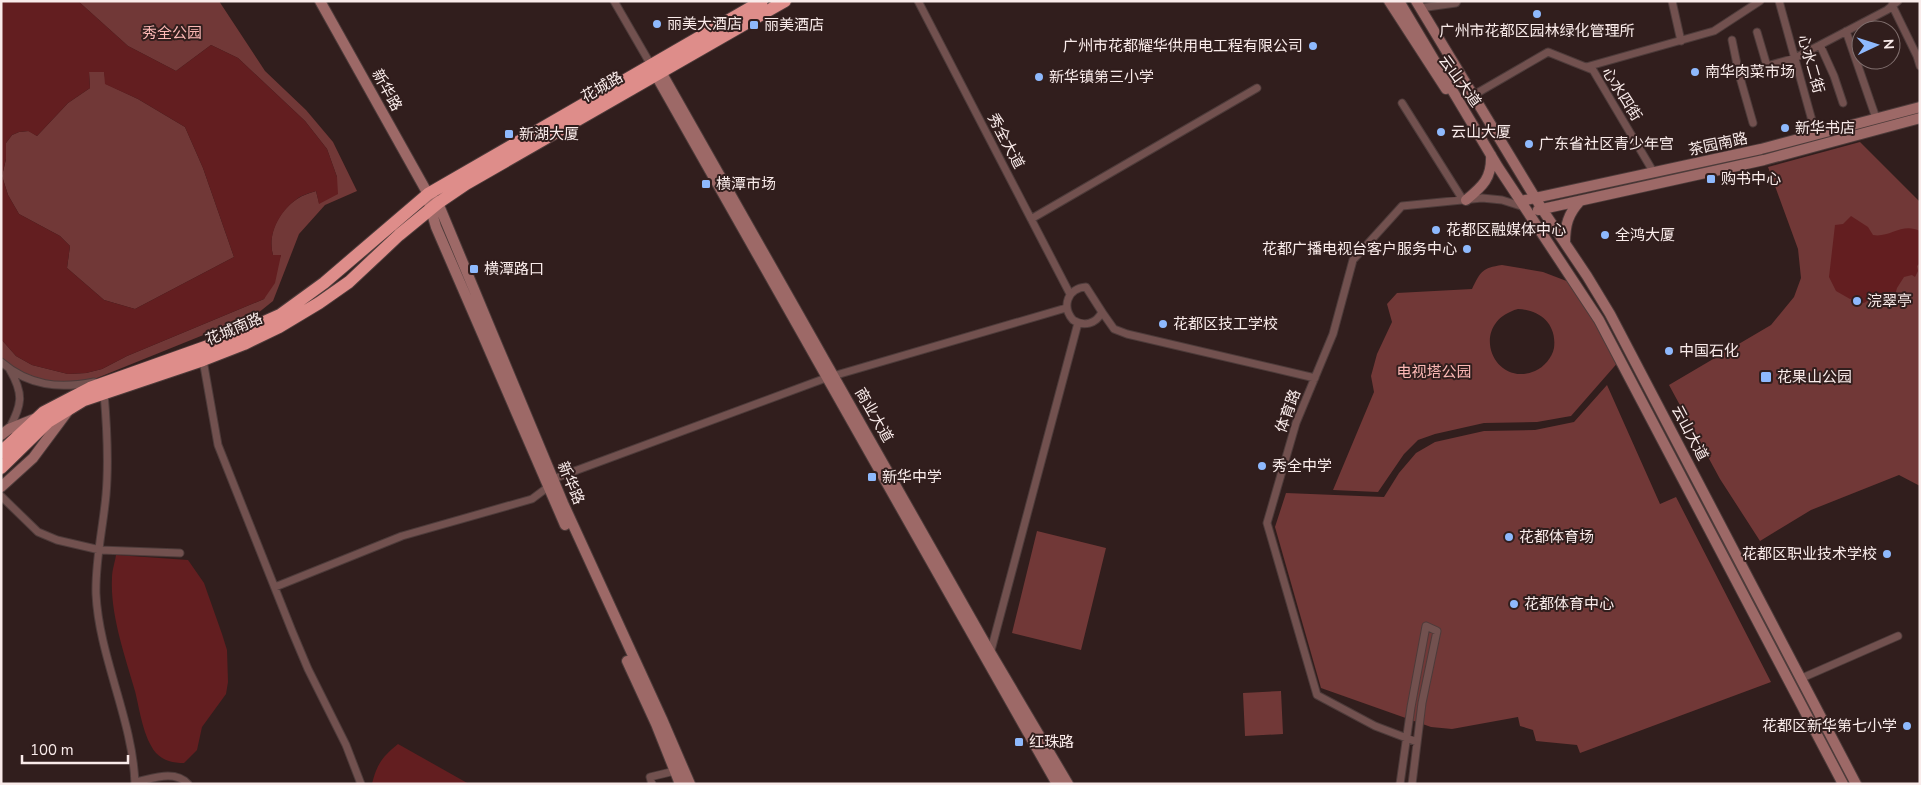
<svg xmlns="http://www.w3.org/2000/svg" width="1921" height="785" font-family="'Nunito Sans','Noto Sans SC',sans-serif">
	<rect width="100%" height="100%" fill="#311e1d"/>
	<path fill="#713837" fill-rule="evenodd" d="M 78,1 L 219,1 L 265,71 L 306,110 L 333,142 L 357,191 L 325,205 L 299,234 L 273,301 L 258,313 L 97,378 L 59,385 L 40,383 L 1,362 L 1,339 L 16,356 L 32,365 L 68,374 L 86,373 L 102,369 L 127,356 L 264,299 L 281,255 L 273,255 C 267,234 279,211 297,199 C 303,195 310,193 316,191 L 319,203 L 337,177 L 327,149 L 305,121 L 238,58 L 211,45 L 176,71 L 128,46 Z
		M 104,71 L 106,84 L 138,99 L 185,127 L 203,168 L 234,257 L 135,309 L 104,300 L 67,268 L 70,246 L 60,236 L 19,214 L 8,195 L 2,176 L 6,159 L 6,143 L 12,135 L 19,132 L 29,131 L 37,136 L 68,103 L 90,88 L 89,72 Z
		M 1860,142 L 1920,202 L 1920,486 L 1899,475 L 1811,510 L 1760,541 L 1720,479 L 1669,385 L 1771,325 L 1794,297 L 1801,278 L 1798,249 L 1768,167 Z
		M 1502,265 L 1543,272 L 1577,285 L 1620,360 L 1571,416 L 1537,422 L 1484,423 L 1435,434 L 1418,440 L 1404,454 L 1378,492 L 1333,490 L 1374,392 L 1371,376 L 1377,354 L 1392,322 L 1387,304 L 1397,293 L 1472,289 C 1481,271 1482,268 1502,265 ZM 1518,309 C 1540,310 1557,324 1554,348 C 1552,358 1544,367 1535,371 C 1493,389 1467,323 1518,309 Z
		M 1607,385 L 1660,504 L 1676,497 L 1771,682 L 1580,753 L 1577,745 L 1536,741 L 1533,730 L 1520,726 L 1518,717 L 1452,729 L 1431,727 L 1321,688 L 1275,527 L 1286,493 L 1384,497 L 1399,473 L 1416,453 L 1435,442 L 1484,431 L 1535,430 L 1574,422 Z
		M 1037,531 L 1106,548 L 1081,650 L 1012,633 Z
		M 1281,691 L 1283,734 L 1245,736 L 1243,693 Z"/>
	<path fill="#631e20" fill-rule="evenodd" d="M 1,1 L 78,1 L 128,46 L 176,71 L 211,45 L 238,58 L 305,121 L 327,149 L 337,177 L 338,194 L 319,204 L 316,191 C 310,193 302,195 297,199 C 280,211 267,234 273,255 L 281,255 L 275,283 L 264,299 L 127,356 L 102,369 L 86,373 L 68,374 L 32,365 L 16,356 L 1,339 ZM 89,72 L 104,72 L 105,84 L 138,99 L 185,127 L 203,168 L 234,257 L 135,309 L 104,300 L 67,268 L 70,246 L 60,236 L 19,214 L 8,195 L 2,176 L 6,159 L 6,143 L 12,135 L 19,132 L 28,131 L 37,136 L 68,103 L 90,88 Z
		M 1851,216 L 1868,227 L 1873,235 C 1890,238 1902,222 1920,231 L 1920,263 L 1917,266 L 1918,271 L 1915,277 L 1912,275 L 1904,277 L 1897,288 L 1895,295 L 1897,296 L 1892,298 L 1885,303 L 1867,301 L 1864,303 L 1861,302 L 1861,296 L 1850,299 L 1836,291 L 1829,277 L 1835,225 L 1843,224 Z
		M 116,555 L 188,560 L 204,583 L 222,634 L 227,650 L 228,682 L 226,694 L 202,727 L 197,750 L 184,763 C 173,763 164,761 156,753 C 143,737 140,711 135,691 C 125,656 110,614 112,578 C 112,570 115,562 116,555 Z
		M 398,744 L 469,784 L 372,784 C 377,764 382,757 398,744 Z"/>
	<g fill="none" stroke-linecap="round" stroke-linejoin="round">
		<defs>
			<path id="street" d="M 614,1 L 651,65
				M 918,1 L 1070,294
				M 1672,1 L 1681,41
				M 1779,1 L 1816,135
				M 1892,5 L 1917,56 L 1920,66
				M 1420,8 L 1456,3 L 1457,1
				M 1846,31 L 1876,118
				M 1757,32 L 1767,66 L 1795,58 L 1887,10 L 1898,1
				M 1732,40 L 1739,74 L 1767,66
				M 1820,45 L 1834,76 L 1843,103
				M 1586,67 L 1714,31 L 1760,1
				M 1739,74 L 1753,123
				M 1472,96 L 1548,52 L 1593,70 L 1654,173
				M 1402,103 L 1463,200
				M 1031,219 L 1257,88
				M 1086,287 L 1102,312 C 1096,324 1084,327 1073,320 C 1061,306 1068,288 1086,287 Z
				M 1102,312 L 1114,329 L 1127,334 L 1315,378
				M 203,360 L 218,445 L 292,631 L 308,669 L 346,745 L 361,784
				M 1,362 C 29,386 59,389 94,382
				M 104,393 C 107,427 109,461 106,495 C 103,528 95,561 96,594 C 99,657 133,720 135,784
				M 9,429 C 22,405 24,394 10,370
				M 1,496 L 38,532 L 57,540 L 100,550 L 180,553
				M 275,587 L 402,536 L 532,499 L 548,487 L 553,479 L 826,378 L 1066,308
				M 990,654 L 1078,323
				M 1802,678 L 1898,636
				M 1417,742 L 1375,726 L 1317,695 L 1267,523 L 1296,423 L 1333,334 L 1353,260 L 1402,206 L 1482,198 L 1502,200 L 1524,207
				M 135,782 C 151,779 175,769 188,784
				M 652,784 L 650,777 L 679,770
				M 1400,784 L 1411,707 L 1426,626 L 1437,631 L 1422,703 L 1412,784"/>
			<path id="secondary" d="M 320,1 L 428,194 L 438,203 L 563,503 L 662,719 L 690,784
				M 1389,1 L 1446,89
				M 1399,1 L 1498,167 L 1599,320 L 1843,784
				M 1416,1 L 1542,209 L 1587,276 L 1610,314 L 1856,784
				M 656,68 L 661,72 L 990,652 L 1068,784
				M 653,70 L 1057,784
				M 1466,200 C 1483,186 1492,178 1491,155
				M 1521,201 L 1761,149 L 1920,107
				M 429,203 L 436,227 L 565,525
				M 1538,210 L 1764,160 L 1920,118
				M 1565,243 C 1565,225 1568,214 1580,201
				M 1,435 L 9,429 L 34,419
				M 1,487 L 33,458 L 68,411
				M 627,661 L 656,724 L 680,784"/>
			<path id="highway" d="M 1,452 L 44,412 L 90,388 L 222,341 L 280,315 L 324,283 L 428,194 L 762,1
				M 1,468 L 48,422 L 84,400 L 203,360 L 244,344 L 279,327 L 319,303 L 349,282 L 399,235 L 438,203 L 466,184 L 785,1"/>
		</defs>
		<use href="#street" stroke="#4d3b3a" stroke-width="9"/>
		<use href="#secondary" stroke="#4d3b3a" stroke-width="12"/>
		<use href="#highway" stroke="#4d3b3a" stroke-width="14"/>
		<use href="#street" stroke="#72514f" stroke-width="7"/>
		<use href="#secondary" stroke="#9d6967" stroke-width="10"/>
		<use href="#highway" stroke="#de8d8a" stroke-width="12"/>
	</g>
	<g fill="#8eb9fd" stroke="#311e1d" stroke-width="2">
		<circle cx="1537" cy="14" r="5"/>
		<circle cx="657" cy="24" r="5"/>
		<rect x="749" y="20" width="10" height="10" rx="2.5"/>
		<circle cx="1313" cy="46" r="5"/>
		<circle cx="1695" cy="72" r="5"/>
		<circle cx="1039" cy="77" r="5"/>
		<circle cx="1785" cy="128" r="5"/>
		<circle cx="1441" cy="132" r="5"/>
		<rect x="504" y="129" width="10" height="10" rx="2.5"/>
		<circle cx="1529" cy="144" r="5"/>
		<rect x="1706" y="174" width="10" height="10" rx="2.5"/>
		<rect x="701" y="179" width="10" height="10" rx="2.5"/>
		<circle cx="1436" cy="230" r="5"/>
		<circle cx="1605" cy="235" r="5"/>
		<circle cx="1467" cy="249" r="5"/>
		<rect x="469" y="264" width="10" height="10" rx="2.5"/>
		<circle cx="1857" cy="301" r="5"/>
		<circle cx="1163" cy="324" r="5"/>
		<circle cx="1669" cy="351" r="5"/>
		<rect x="1760" y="371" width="12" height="12" rx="2.5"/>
		<circle cx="1262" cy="466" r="5"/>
		<rect x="867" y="472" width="10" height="10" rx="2.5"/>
		<circle cx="1509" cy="537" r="5"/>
		<circle cx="1887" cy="554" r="5"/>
		<circle cx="1514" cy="604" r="5"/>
		<circle cx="1907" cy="726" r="5"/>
		<rect x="1014" y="737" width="10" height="10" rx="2.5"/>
	</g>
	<g text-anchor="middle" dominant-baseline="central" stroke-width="4" stroke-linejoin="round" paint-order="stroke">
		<g font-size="15" fill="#f9ebea" stroke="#311e1d" text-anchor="start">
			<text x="667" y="24">丽美大酒店</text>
			<text x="764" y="25">丽美酒店</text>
			<text x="1537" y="31" text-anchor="middle">广州市花都区园林绿化管理所</text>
			<text x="1303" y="46" text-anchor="end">广州市花都耀华供用电工程有限公司</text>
			<text x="1705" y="72">南华肉菜市场</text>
			<text x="1049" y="77">新华镇第三小学</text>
			<text x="1795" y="128">新华书店</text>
			<text x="1451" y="132">云山大厦</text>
			<text x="519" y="134">新湖大厦</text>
			<text x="1539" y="144">广东省社区青少年宫</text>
			<text x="1721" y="179">购书中心</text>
			<text x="716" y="184">横潭市场</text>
			<text x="1446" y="230">花都区融媒体中心</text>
			<text x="1615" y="235">全鸿大厦</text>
			<text x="1457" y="249" text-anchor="end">花都广播电视台客户服务中心</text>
			<text x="484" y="269">横潭路口</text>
			<text x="1867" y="301">浣翠亭</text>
			<text x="1173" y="324">花都区技工学校</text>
			<text x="1679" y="351">中国石化</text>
			<text x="1777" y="377">花果山公园</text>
			<text x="1272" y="466">秀全中学</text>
			<text x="882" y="477">新华中学</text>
			<text x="1519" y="537">花都体育场</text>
			<text x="1877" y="554" text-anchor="end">花都区职业技术学校</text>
			<text x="1524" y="604">花都体育中心</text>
			<text x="1897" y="726" text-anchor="end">花都区新华第七小学</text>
			<text x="1029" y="742">红珠路</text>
		</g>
		<g font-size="15" fill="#fbb8b5" stroke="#311e1d">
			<text x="172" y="33">秀全公园</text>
			<text x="1434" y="372">电视塔公园</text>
		</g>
		<g font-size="15" fill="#f9ebea" stroke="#311e1d">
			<text transform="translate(1811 64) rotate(74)">心水二街</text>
			<text transform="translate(1460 81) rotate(54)">云山大道</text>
			<text transform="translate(602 87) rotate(-30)">花城路</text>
			<text transform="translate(387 90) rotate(61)">新华路</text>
			<text transform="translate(1622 94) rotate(58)">心水四街</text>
			<text transform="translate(1006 141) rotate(62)">秀全大道</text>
			<text transform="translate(1718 144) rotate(-12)">茶园南路</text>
			<text transform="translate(234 329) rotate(-23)">花城南路</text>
			<text transform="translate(1288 411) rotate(-70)">体育路</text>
			<text transform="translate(874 415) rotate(60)">商业大道</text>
			<text transform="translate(1690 433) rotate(62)">云山大道</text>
			<text transform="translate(571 483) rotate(67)">新华路</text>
		</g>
	</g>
	<rect width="1921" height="785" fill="none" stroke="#f9ebea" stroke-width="5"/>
	<g transform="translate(1876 45) rotate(86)"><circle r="24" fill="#311e1d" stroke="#81706f"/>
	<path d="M0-4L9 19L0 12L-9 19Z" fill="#8eb9fd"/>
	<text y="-8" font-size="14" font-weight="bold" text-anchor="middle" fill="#f9ebea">N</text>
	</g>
	<path d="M22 755v8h106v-8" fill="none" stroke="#f9ebea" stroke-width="2.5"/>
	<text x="30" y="755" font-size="15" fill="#f9ebea" stroke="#311e1d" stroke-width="4" paint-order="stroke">100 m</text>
</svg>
